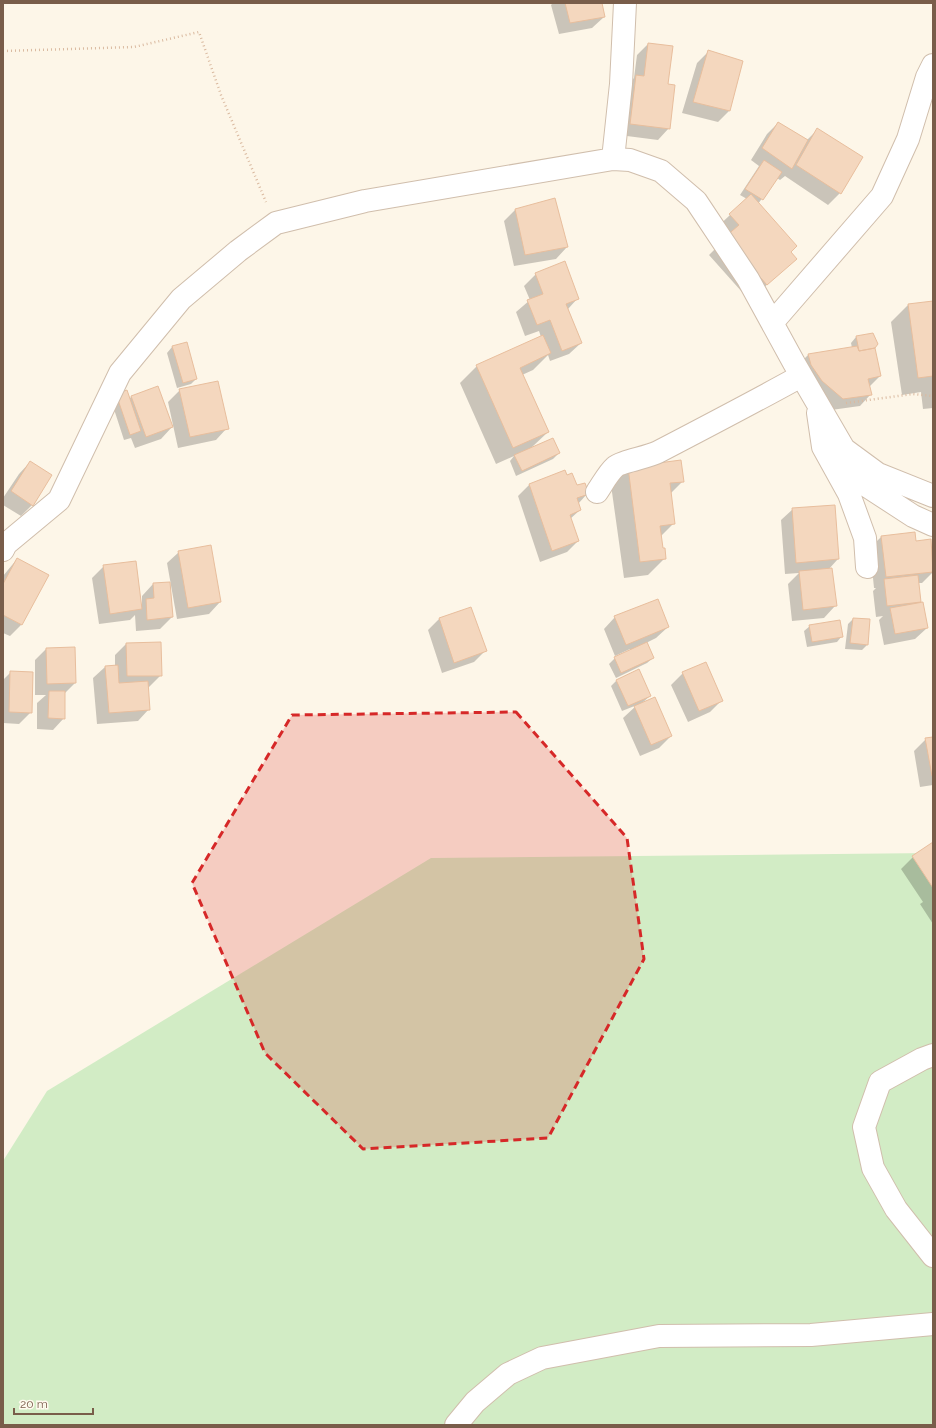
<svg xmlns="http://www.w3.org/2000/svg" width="936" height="1428" font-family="Raleway,sans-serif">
	<rect width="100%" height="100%" fill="#fdf6e8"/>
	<path fill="#d2ecc5" d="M 933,853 L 933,1425 L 3,1425 L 3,1161 L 47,1091 L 431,858 Z"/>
	<path fill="#0003" d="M 553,3 L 601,3 L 604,17 L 592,28 L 559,34 L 551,5 Z
		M 648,44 L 669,128 L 658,140 L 619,135 L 625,88 L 634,78 L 637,55 Z
		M 708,52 L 729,111 L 718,122 L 682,113 L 697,63 Z
		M 778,123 L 807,140 L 817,130 L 861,157 L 840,193 L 828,205 L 785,176 L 780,180 L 777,178 L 758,204 L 795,258 L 750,301 L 709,255 L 722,242 L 713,231 L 747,199 L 740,195 L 759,166 L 751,160 L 767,134 Z
		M 555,199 L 567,247 L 556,259 L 514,266 L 504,221 L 515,210 Z
		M 536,274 L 578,298 L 568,309 L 581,343 L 569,354 L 550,361 L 548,355 L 533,370 L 522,375 L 548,432 L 531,448 L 559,453 L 553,459 L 516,476 L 510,461 L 514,456 L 496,464 L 460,383 L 477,366 L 541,337 L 539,331 L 525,336 L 516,312 L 530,300 L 524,286 Z
		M 933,302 L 933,408 L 923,409 L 921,392 L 902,395 L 891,322 L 908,305 Z
		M 856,337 L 873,348 L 880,376 L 869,387 L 871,394 L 860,406 L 831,410 L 797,366 L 808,355 L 852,348 L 851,343 Z
		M 186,344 L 196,379 L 191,384 L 177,388 L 167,353 L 172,347 Z
		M 180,390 L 227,428 L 216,440 L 178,448 L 168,402 Z
		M 131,397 L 172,427 L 161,439 L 135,448 L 131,438 L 124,440 L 111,400 L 129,399 Z
		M 30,462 L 32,505 L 21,516 L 3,505 L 3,498 L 19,474 Z
		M 628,468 L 683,481 L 670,494 L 673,524 L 660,537 L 665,558 L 648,575 L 624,578 L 611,485 Z
		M 564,472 L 576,487 L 587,494 L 578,504 L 580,510 L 570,519 L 578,541 L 567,552 L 540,562 L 518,496 L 529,485 Z
		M 793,509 L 838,559 L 828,570 L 835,606 L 824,618 L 792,621 L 788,584 L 799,573 L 785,574 L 781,520 Z
		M 881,537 L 915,542 L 930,540 L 933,564 L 933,572 L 922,583 L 918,583 L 920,602 L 917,604 L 927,628 L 915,639 L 884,645 L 879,620 L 883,616 L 876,617 L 873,591 L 876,588 L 874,588 L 870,548 Z
		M 179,552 L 220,602 L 209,614 L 177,619 L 167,563 Z
		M 17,559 L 48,575 L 21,625 L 10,636 L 3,633 L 3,576 Z
		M 104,566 L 141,606 L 142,604 L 142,596 L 153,584 L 172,617 L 160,629 L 136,631 L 135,615 L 130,620 L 99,624 L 92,578 Z
		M 471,608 L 485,651 L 474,662 L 442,673 L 428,630 L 439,619 Z
		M 615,617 L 668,627 L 656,638 L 646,643 L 653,658 L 647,663 L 616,678 L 609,664 L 615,658 L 631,651 L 630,649 L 615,656 L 604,629 Z
		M 853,619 L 867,645 L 862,650 L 845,649 L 848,624 Z
		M 810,626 L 842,636 L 837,642 L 807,647 L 804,631 Z
		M 126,644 L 161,675 L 149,687 L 147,687 L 149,709 L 138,721 L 97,724 L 93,678 L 105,667 L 115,666 L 115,655 Z
		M 46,649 L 75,683 L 64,694 L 64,718 L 53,730 L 37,729 L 37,703 L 46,695 L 35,695 L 35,660 Z
		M 11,672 L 31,712 L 19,724 L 3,723 L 3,680 Z
		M 683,673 L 721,701 L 710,712 L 688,722 L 671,685 Z
		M 616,681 L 650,696 L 642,703 L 671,736 L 659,748 L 640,756 L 623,718 L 637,705 L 622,711 L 611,686 Z
		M 933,738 L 933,785 L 920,787 L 914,751 L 926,739 Z
		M 933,844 L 933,924 L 920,904 L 923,902 L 901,869 L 913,857 Z"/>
	<path fill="#f4d7be" stroke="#e8be9d" d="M 565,3 L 602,3 L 605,17 L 570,23 Z
		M 648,43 L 673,46 L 668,84 L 675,85 L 670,129 L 630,124 L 636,75 L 644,76 Z
		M 708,50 L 743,61 L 730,111 L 693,102 Z
		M 778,122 L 808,140 L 792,169 L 762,148 Z
		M 817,128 L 863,157 L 841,194 L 796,165 Z
		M 764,160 L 782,172 L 763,200 L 745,189 Z
		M 751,194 L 797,246 L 791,252 L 797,259 L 767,285 L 725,237 L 739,225 L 729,214 Z
		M 555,198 L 568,247 L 525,255 L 515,209 Z
		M 565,261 L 579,299 L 566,304 L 582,343 L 562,351 L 550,320 L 537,325 L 527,300 L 543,294 L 535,273 Z
		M 933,301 L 933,376 L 918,378 L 908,304 Z
		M 873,333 L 878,344 L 875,348 L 859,351 L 856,336 Z
		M 543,335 L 551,353 L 520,368 L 549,432 L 513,448 L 476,365 Z
		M 187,342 L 197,379 L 183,383 L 172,346 Z
		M 857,346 L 859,351 L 875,348 L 881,376 L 868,379 L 872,395 L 843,399 L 822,381 L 811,365 L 808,354 Z
		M 218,381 L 229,429 L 190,437 L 179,389 Z
		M 158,386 L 173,427 L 146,437 L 131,396 Z
		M 127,390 L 141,431 L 130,435 L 116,394 Z
		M 553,438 L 560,453 L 522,471 L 514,455 Z
		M 681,460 L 684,482 L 670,483 L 675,524 L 660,526 L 663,548 L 665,548 L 666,559 L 640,562 L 628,467 Z
		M 30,461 L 52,475 L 33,506 L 11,491 Z
		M 565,470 L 567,475 L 572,473 L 577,485 L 585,483 L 589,494 L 577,498 L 581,510 L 570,515 L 579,541 L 552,551 L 529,484 Z
		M 835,505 L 839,559 L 796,563 L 792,508 Z
		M 915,532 L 916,541 L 931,539 L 933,572 L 886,577 L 881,536 Z
		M 211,545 L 221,602 L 188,608 L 178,551 Z
		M 17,558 L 49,575 L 22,625 L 3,615 L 3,584 Z
		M 136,561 L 142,609 L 110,614 L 103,565 Z
		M 832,568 L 837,606 L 803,610 L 799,571 Z
		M 918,575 L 921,602 L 887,606 L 884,579 Z
		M 170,582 L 173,617 L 147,620 L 146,599 L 154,598 L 153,583 Z
		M 658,599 L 669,627 L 626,645 L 614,616 Z
		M 923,602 L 928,628 L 895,634 L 890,608 Z
		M 471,607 L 487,651 L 454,663 L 439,618 Z
		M 853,618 L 870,619 L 868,645 L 850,643 Z
		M 840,620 L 843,637 L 812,642 L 809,625 Z
		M 161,642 L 162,676 L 127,676 L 126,643 Z
		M 647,642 L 654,658 L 621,673 L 614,657 Z
		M 75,647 L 76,683 L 47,684 L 46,648 Z
		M 706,662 L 723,701 L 699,711 L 682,672 Z
		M 118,665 L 119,683 L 148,681 L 150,710 L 109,713 L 105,666 Z
		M 639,669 L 651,696 L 628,706 L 616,680 Z
		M 10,671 L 33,672 L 32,713 L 9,712 Z
		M 49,691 L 65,691 L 65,719 L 48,718 Z
		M 655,697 L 672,736 L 651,745 L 634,706 Z
		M 933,737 L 933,776 L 932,776 L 925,738 Z
		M 933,842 L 933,888 L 912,856 Z"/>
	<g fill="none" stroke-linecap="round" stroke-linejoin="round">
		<defs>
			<path id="minor" d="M 613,159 L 621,84 L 625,3
				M 772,323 L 882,196 L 908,139 L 927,77 L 933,65
				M 818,413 L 823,447 L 849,494 L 865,538 L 867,567
				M 848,455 L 853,477 L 913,516 L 933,525
				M 597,492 C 602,485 608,473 615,467 C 620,462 648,457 658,452 C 706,427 754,402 801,376
				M 3,550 L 6,544 L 59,500 L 120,373 L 181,299 L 238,251 L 276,223 L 365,201 L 613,159 L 630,160 L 661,171 L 696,201 L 748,279 L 794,363 L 844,449 L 878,474 L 933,496
				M 933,1055 L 922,1059 L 880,1082 L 864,1127 L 873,1168 L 896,1209 L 933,1256
				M 456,1425 L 475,1402 L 508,1374 L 542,1358 L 659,1336 L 811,1335 L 933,1324"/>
		</defs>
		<use href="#minor" stroke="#d0beac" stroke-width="24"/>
		<path stroke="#dabaa0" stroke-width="2.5" stroke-dasharray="1 3" stroke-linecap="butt" d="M 3,51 L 134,47 L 199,32 L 221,95 L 266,202
			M 846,403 L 913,394 L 933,396"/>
		<use href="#minor" stroke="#fff" stroke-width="22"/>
	</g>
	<path fill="#d62828" fill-opacity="0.2" stroke="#d62828" stroke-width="3" stroke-dasharray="8 5" stroke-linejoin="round" d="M 516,712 L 627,838 L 644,959 L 548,1138 L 363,1149 L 265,1053 L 192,883 L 292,715 Z"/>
	<rect width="936" height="1428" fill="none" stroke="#795d4a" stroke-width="8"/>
	<path d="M14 1408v6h79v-6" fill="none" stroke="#795d4a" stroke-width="2"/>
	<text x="20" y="1408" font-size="12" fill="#795d4a" stroke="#fffaef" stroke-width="3" paint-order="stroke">20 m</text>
</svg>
